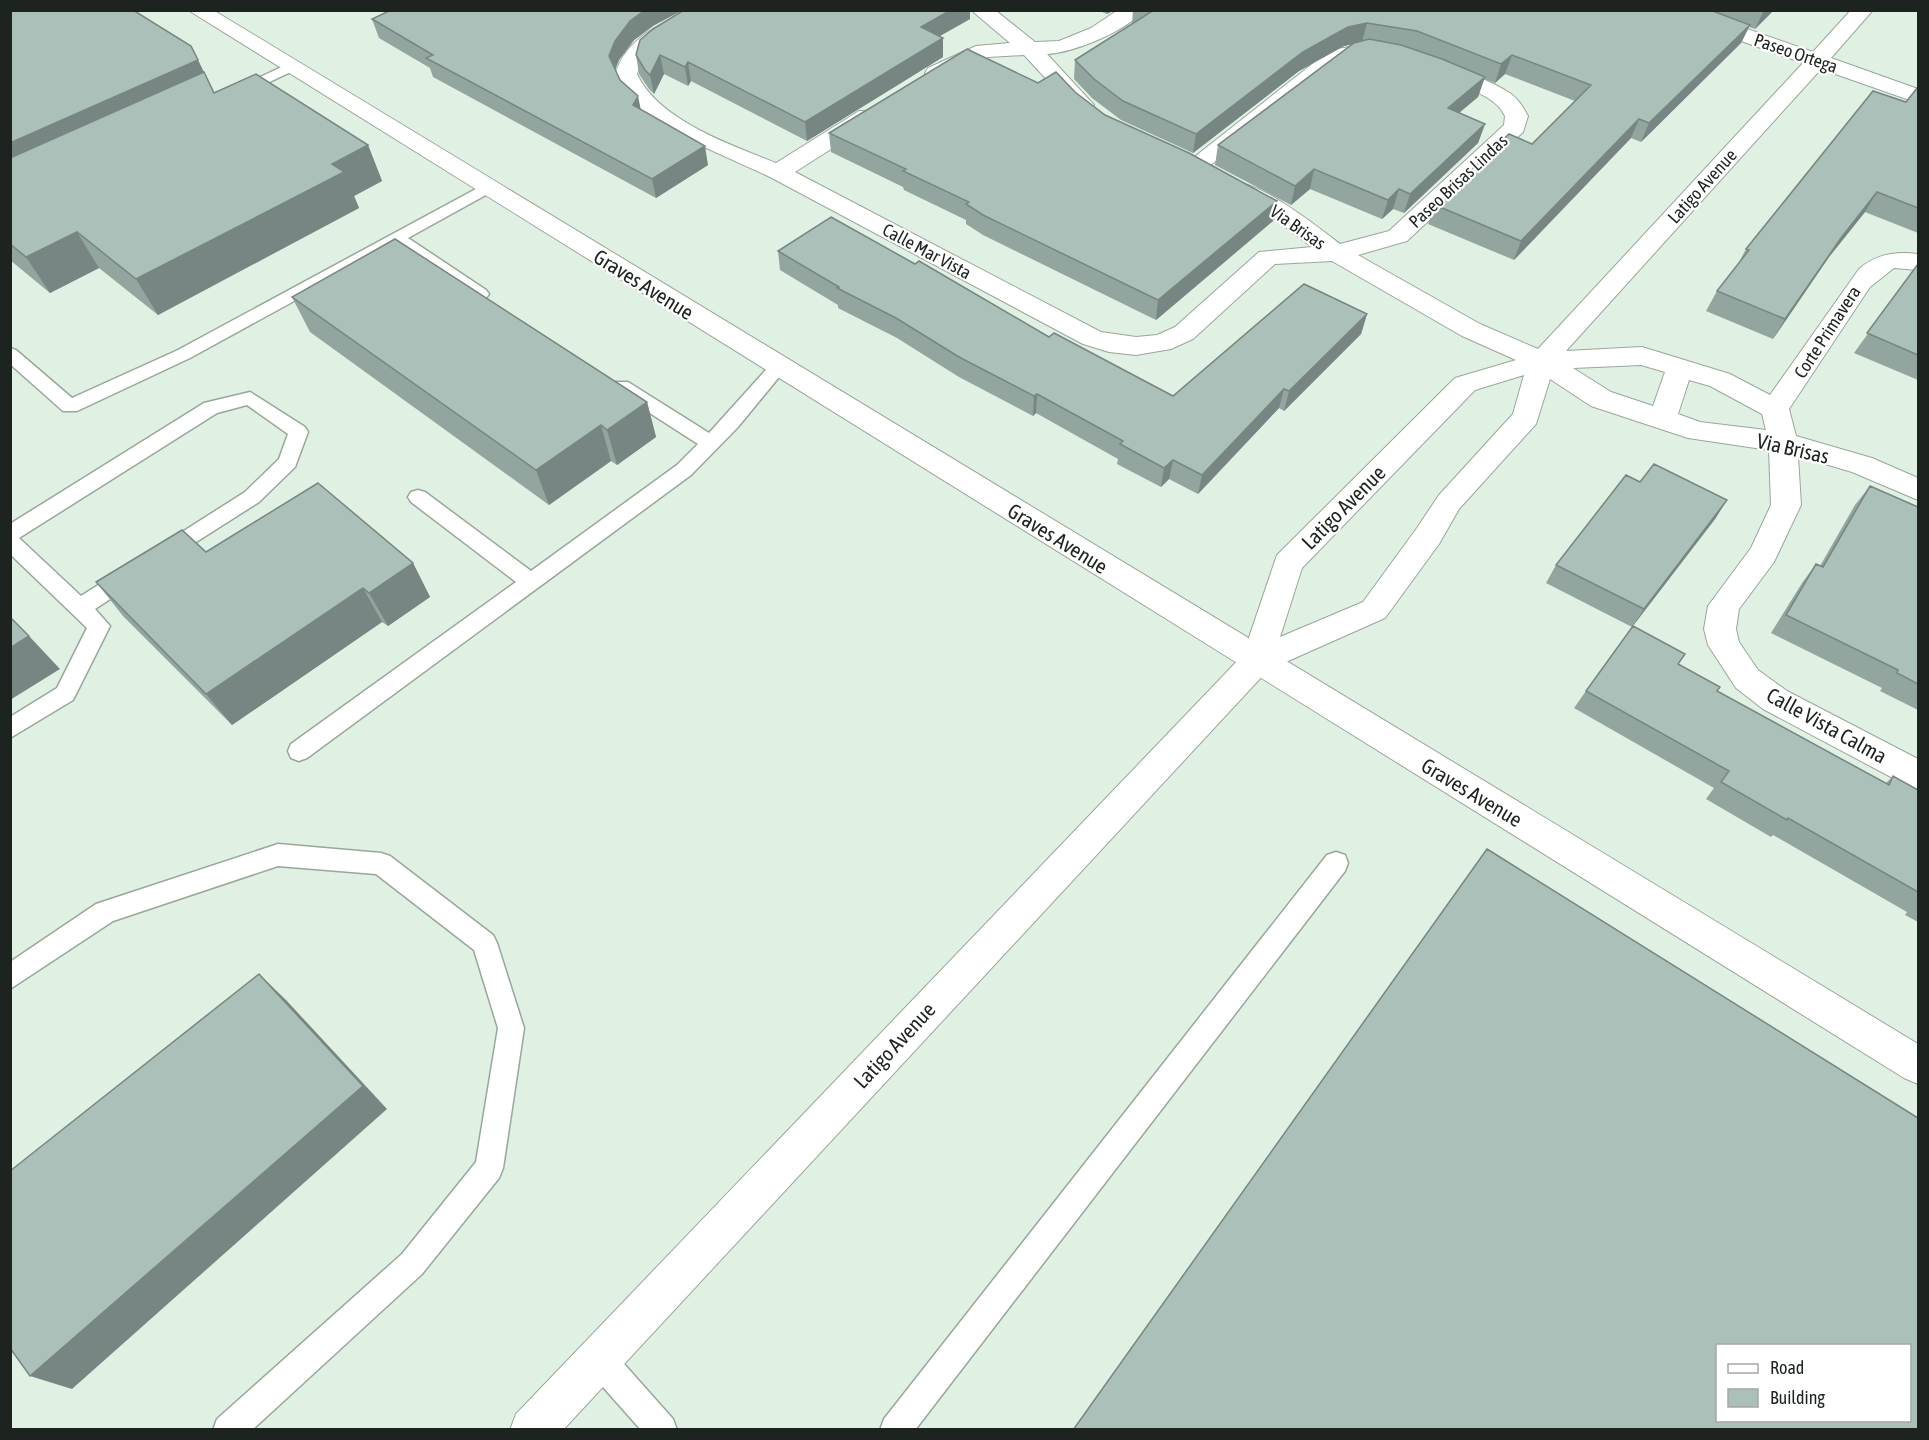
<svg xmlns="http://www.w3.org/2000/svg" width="1929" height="1440" font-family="'Asap Condensed',sans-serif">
	<rect width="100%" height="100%" fill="#e0f0e2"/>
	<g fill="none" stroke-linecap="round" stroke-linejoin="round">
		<defs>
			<path id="lane" d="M 290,63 L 297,67 L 295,70 L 242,95 L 232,95 L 229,92 Z
				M 487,183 L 493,185 L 495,188 L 493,191 L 408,238 L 486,290 L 489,294 L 486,298 L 474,298 L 396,245 L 190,358 L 77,411 L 63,411 L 10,364 L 10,348 L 16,350 L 72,398 L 178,350 Z
				M 778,361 L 784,363 L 787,367 L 784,371 L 738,427 L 691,475 L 307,758 L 299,761 L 291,758 L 288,751 L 291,744 L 516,582 L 411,502 L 408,497 L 411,492 L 418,490 L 425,492 L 531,571 L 677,465 L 698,444 L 614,390 L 612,386 L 614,382 L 628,382 L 709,433 L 772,363 Z
				M 250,392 L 305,427 L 308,432 L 295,467 L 259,502 L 171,558 L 164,561 L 157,558 L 154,553 L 157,548 L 245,492 L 279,459 L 288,434 L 247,405 L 217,413 L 19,538 L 81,596 L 122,570 L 129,568 L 136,570 L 139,576 L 136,582 L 95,609 L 110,626 L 73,700 L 10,738 L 10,717 L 57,688 L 87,628 L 10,554 L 10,524 L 204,403 Z
				M 278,844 L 381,853 L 390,856 L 493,935 L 497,943 L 524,1028 L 503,1168 L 499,1178 L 422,1274 L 252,1430 L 213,1430 L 217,1419 L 402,1254 L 476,1162 L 498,1028 L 474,950 L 376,874 L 278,866 L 113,921 L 10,989 L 10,962 L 96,904 Z
				M 1336,852 L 1345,855 L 1348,863 L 1345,871 L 915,1430 L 880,1430 L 884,1419 L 1327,855 Z
				M 598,1343 L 609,1347 L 673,1419 L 677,1430 L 641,1430 L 587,1369 L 583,1358 L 587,1347 Z"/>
			<path id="street" d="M 689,10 L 716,10 L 655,46 L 642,58 L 637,74 C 658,120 731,145 776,163 L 859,111 L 875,111 L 878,116 L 875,121 L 795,172 L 1101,332 L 1136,337 L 1157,335 L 1175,327 L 1259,252 L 1312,247 L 1275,219 L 1228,193 L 1224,188 L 1228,183 C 1254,176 1318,227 1340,244 L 1389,231 L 1504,125 L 1505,116 C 1494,92 1455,85 1432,77 L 1429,72 L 1432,67 C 1450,63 1496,83 1511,94 C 1519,100 1523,107 1528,116 L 1523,132 L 1407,241 L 1358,255 L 1480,324 L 1538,349 L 1803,63 L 1665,14 L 1662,10 L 1693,10 L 1813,52 L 1851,10 L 1873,10 L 1831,58 L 1918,89 L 1918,103 L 1821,69 L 1566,351 L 1642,347 L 1730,374 L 1770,395 L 1859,269 C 1876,254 1896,251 1918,254 L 1918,270 L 1894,268 L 1870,287 L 1789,409 L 1796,436 L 1872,458 L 1918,478 L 1918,500 L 1852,472 L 1798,456 L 1801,505 L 1774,562 L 1739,609 L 1736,629 L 1739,642 L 1758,670 L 1787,691 L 1918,759 L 1918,789 L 1906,785 L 1763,709 L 1736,688 L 1708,645 L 1704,629 L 1708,606 L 1751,548 L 1771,505 L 1769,450 L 1688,438 L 1591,406 L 1550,379 L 1536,424 L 1459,509 L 1439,544 L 1385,618 L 1268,670 L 563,1430 L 510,1430 L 516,1414 L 1243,655 L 1277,555 L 1455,378 L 1516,360 L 1462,336 L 1332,261 L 1275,264 L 1193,339 L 1171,349 L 1136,355 L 1109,352 L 1083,344 L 770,177 L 671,132 L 645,115 L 626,97 L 615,74 C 628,37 656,27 689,10 ZM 1641,365 L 1665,372 L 1653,406 L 1611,392 L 1573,368 ZM 1524,375 L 1513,414 L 1439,495 L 1417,528 L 1363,602 L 1280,637 L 1302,568 L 1475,390 ZM 1689,380 L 1710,386 L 1762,414 L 1766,430 L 1700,422 L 1678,414 Z
				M 971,10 L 995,10 L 1035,42 L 1059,41 L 1091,28 L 1118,10 L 1143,10 C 1128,31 1072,53 1047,54 L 1094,105 L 1091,110 L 1075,110 L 1024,55 L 988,57 L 944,78 L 928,78 L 925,73 L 928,68 L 976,46 L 1010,43 Z
				M 1371,44 L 1379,45 L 1382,50 L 1379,55 L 1344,60 L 1203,171 L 1187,171 L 1183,166 L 1330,50 Z"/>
			<path id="secondary" d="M 188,10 L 213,10 L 1918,1044 L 1918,1084 L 1904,1078 Z"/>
		</defs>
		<use href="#lane" stroke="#97a799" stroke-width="3"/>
		<use href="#street" stroke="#97a799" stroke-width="2"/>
		<use href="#secondary" stroke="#97a799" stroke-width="2"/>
		<use href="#lane" fill="#fff" fill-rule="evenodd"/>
		<use href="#street" fill="#fff" fill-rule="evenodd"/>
		<use href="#secondary" fill="#fff" fill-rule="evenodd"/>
	</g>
	<path fill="#92a59f" d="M 10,10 L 191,46 L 214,93 L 368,145 L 382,181 L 354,196 L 359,208 L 158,315 L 99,268 L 50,293 L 10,260 Z
		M 684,10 L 970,10 L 970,19 L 940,36 L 943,57 L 807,141 L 691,81 L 688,86 L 664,74 L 654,94 L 649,89 L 639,74 L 636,55 Z
		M 1097,10 L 1114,10 L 1107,14 Z
		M 1133,10 L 1774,10 L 1755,29 L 1749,27 L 1741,43 L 1641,142 L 1631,138 L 1514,260 L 1428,224 L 1435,205 L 1532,144 L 1575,101 L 1505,74 L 1495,83 L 1484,79 L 1478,97 L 1459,113 L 1485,124 L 1478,143 L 1404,213 L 1393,209 L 1382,219 L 1310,189 L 1291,205 L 1215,165 L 1218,145 L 1352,44 L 1344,46 L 1299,71 L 1193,153 L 1121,120 L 1092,98 L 1074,79 L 1075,60 L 1132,24 Z
		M 372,19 L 653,26 L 634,40 L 619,60 L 615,69 L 620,80 L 641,110 L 708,165 L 656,198 L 433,77 L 430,68 L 379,38 Z
		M 1038,83 L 1075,92 L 1105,115 L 1273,221 L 1156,320 L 983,235 L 966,224 L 966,220 L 904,190 L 903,187 L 831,152 L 829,133 Z
		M 1918,87 L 1918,233 L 1865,212 L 1829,257 L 1773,339 L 1706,311 L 1717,291 L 1737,266 L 1746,249 L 1906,102 Z
		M 778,251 L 915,264 L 1049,337 L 1173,396 L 1367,314 L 1361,334 L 1284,411 L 1279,408 L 1198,494 L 1169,479 L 1161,487 L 1117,464 L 1118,459 L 1036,413 L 1033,416 L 959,377 L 897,338 L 838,308 L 838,305 L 780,270 Z
		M 1918,264 L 1918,380 L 1854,353 Z
		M 292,297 L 647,402 L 656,437 L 617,465 L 611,461 L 549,505 L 310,332 Z
		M 1640,482 L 1727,500 L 1715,519 L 1633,626 L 1678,664 L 1717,691 L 1886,783 L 1893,776 L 1918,790 L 1918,922 L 1905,915 L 1907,912 L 1773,835 L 1771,837 L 1706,799 L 1714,788 L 1574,708 L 1586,691 L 1632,627 L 1546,583 L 1556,565 Z
		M 1870,486 L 1918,507 L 1918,710 L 1880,691 L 1882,688 L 1771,633 L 1802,583 L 1816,564 L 1820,566 L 1855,505 Z
		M 413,563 L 430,597 L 388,626 L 382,622 L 232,725 L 123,616 L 96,582 Z"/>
	<path fill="#778682" d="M 645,10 L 683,10 L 653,26 L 634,40 L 619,60 L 613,75 L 609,56 L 615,41 L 630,21 Z
		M 951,10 L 970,10 L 970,19 L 922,46 L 921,27 Z
		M 1108,10 L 1114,10 L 1107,14 Z
		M 1764,10 L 1774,10 L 1755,29 Z
		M 1367,23 L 1362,42 L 1344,46 L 1299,71 L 1193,153 L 1196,134 L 1303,52 L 1348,27 Z
		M 1750,25 L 1741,43 L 1641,142 L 1649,123 Z
		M 943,38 L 943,57 L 807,141 L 805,122 Z
		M 660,55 L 664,74 L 654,94 L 650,75 Z
		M 1512,55 L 1505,74 L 1495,83 L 1501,64 Z
		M 198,60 L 215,95 L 10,189 L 10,143 Z
		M 688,62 L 691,81 L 688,86 L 685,67 Z
		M 1485,77 L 1478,97 L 1442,127 L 1448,108 Z
		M 638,96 L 642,115 L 633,105 Z
		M 1639,119 L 1631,138 L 1514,260 L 1521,241 Z
		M 1485,124 L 1478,143 L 1404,213 L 1410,194 Z
		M 368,145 L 382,181 L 354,196 L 359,208 L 158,315 L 136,279 L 332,164 Z
		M 705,146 L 708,165 L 656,198 L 652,179 Z
		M 1314,169 L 1310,189 L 1291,205 L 1295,186 Z
		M 1399,189 L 1393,209 L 1382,219 L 1388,200 Z
		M 1877,192 L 1865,212 L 1829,257 L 1773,339 L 1785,319 L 1841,238 Z
		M 1277,201 L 1273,221 L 1156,320 L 1158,300 Z
		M 77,232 L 99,268 L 50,293 L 26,257 Z
		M 1367,314 L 1361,334 L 1284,411 L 1289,391 Z
		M 1284,389 L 1279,408 L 1198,494 L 1202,475 Z
		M 1037,394 L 1036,413 L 1033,416 L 1034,396 Z
		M 647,402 L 656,437 L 617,465 L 607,430 Z
		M 601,425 L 611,461 L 549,505 L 536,470 Z
		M 1173,460 L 1169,479 L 1161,487 L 1164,468 Z
		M 1727,500 L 1715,519 L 1632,627 L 1644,609 Z
		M 413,563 L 430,597 L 388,626 L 369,593 Z
		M 363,588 L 382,622 L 232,725 L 206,694 Z
		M 29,636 L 60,669 L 10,700 L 10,648 Z
		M 259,974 L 286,1000 L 387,1109 L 72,1389 L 30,1376 Z"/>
	<path fill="#aac0b9" stroke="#778682" stroke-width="1.5" fill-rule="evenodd" d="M 10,10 L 133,10 L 191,46 L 198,60 L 10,143 Z
		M 391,10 L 645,10 L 630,21 L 615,41 L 609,56 L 620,80 L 638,96 L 633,105 L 705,146 L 652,179 L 426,58 L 433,55 L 372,19 Z
		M 684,10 L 951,10 L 921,27 L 943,38 L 805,122 L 688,62 L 685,67 L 660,55 L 650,75 L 645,70 L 636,55 L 640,40 L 653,29 Z
		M 1146,10 L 1710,10 L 1750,25 L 1649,123 L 1639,119 L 1521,241 L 1435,205 L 1509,134 L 1532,144 L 1591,85 L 1512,55 L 1501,64 L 1417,31 L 1367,23 L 1348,27 L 1303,52 L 1196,134 L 1123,101 L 1094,79 L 1075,60 L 1151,12 Z
		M 1369,39 L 1401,45 L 1442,59 L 1485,77 L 1448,108 L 1485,124 L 1410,194 L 1399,189 L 1388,200 L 1314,169 L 1295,186 L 1218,145 L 1354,43 Z
		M 967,49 L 1038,83 L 1056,72 L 1075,92 L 1105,115 L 1189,153 L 1277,201 L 1158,300 L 983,215 L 966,204 L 969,202 L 903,171 L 906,169 L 829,133 Z
		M 204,72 L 214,93 L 256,74 L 368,145 L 332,164 L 344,172 L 136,279 L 77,232 L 26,257 L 10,244 L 10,158 Z
		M 1918,87 L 1918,208 L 1877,192 L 1841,238 L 1785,319 L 1717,291 L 1749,250 L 1746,249 L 1873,91 L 1906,102 Z
		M 831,217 L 915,264 L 919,261 L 1049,337 L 1054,333 L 1173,396 L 1304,284 L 1367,314 L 1289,391 L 1284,389 L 1202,475 L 1173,460 L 1164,468 L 1120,444 L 1123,441 L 1037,394 L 1034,396 L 959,357 L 896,318 L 837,288 L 839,287 L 778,251 Z
		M 395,239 L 647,402 L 607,430 L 601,425 L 536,470 L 292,297 Z
		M 1918,264 L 1918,355 L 1867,333 Z
		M 1654,464 L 1727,500 L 1644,609 L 1556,565 L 1626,475 L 1640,482 Z
		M 318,483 L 413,563 L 369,593 L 363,588 L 206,694 L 96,582 L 182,530 L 206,552 Z
		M 1870,486 L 1918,507 L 1918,684 L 1897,673 L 1898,670 L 1786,615 L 1816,564 L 1823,567 Z
		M 10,617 L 29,636 L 10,648 Z
		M 1633,626 L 1685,654 L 1678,664 L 1720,687 L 1717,691 L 1889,785 L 1893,776 L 1918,790 L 1918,892 L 1788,818 L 1787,820 L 1721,782 L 1729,771 L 1586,691 Z
		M 1487,849 L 1918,1118 L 1918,1430 L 1073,1430 ZM 1718,1346 L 1910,1346 L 1910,1420 L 1718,1420 Z
		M 259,974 L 363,1086 L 30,1376 L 10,1348 L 10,1171 Z"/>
	<g text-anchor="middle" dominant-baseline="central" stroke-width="4.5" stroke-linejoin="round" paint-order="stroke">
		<g font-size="18" fill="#1d231e" stroke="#fff">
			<text transform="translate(1796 53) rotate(19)">Paseo Ortega</text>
			<text transform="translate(1458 181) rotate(-43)">Paseo Brisas Lindas</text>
			<text transform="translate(1702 186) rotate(-48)">Latigo Avenue</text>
			<text transform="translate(1298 227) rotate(35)">Via Brisas</text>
			<text transform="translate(927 251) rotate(28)">Calle Mar Vista</text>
			<text transform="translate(1827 332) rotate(-57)">Corte Primavera</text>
		</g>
		<g font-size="21" fill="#1d231e" stroke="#fff">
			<text transform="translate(644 284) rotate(32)">Graves Avenue</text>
			<text transform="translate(1793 448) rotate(13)">Via Brisas</text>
			<text transform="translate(1343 507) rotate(-45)">Latigo Avenue</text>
			<text transform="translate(1058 538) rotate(32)">Graves Avenue</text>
			<text transform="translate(1827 725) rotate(29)">Calle Vista Calma</text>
			<text transform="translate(1472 792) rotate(31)">Graves Avenue</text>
			<text transform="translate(894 1045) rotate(-47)">Latigo Avenue</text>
		</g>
	</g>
	<rect width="1929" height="1440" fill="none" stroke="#1d231e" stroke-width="24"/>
	<rect x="1716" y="1344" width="195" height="78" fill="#ffffff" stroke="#a5a7a5" stroke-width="1.5"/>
	<rect x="1728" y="1364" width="30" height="9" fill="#ffffff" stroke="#a5a7a5" stroke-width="1.5"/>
	<text x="1770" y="1374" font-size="18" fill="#1d231e">Road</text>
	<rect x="1728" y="1389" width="30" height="18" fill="#aac0b9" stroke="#a5a7a5" stroke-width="1.5"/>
	<text x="1770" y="1404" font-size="18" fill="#1d231e">Building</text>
</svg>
